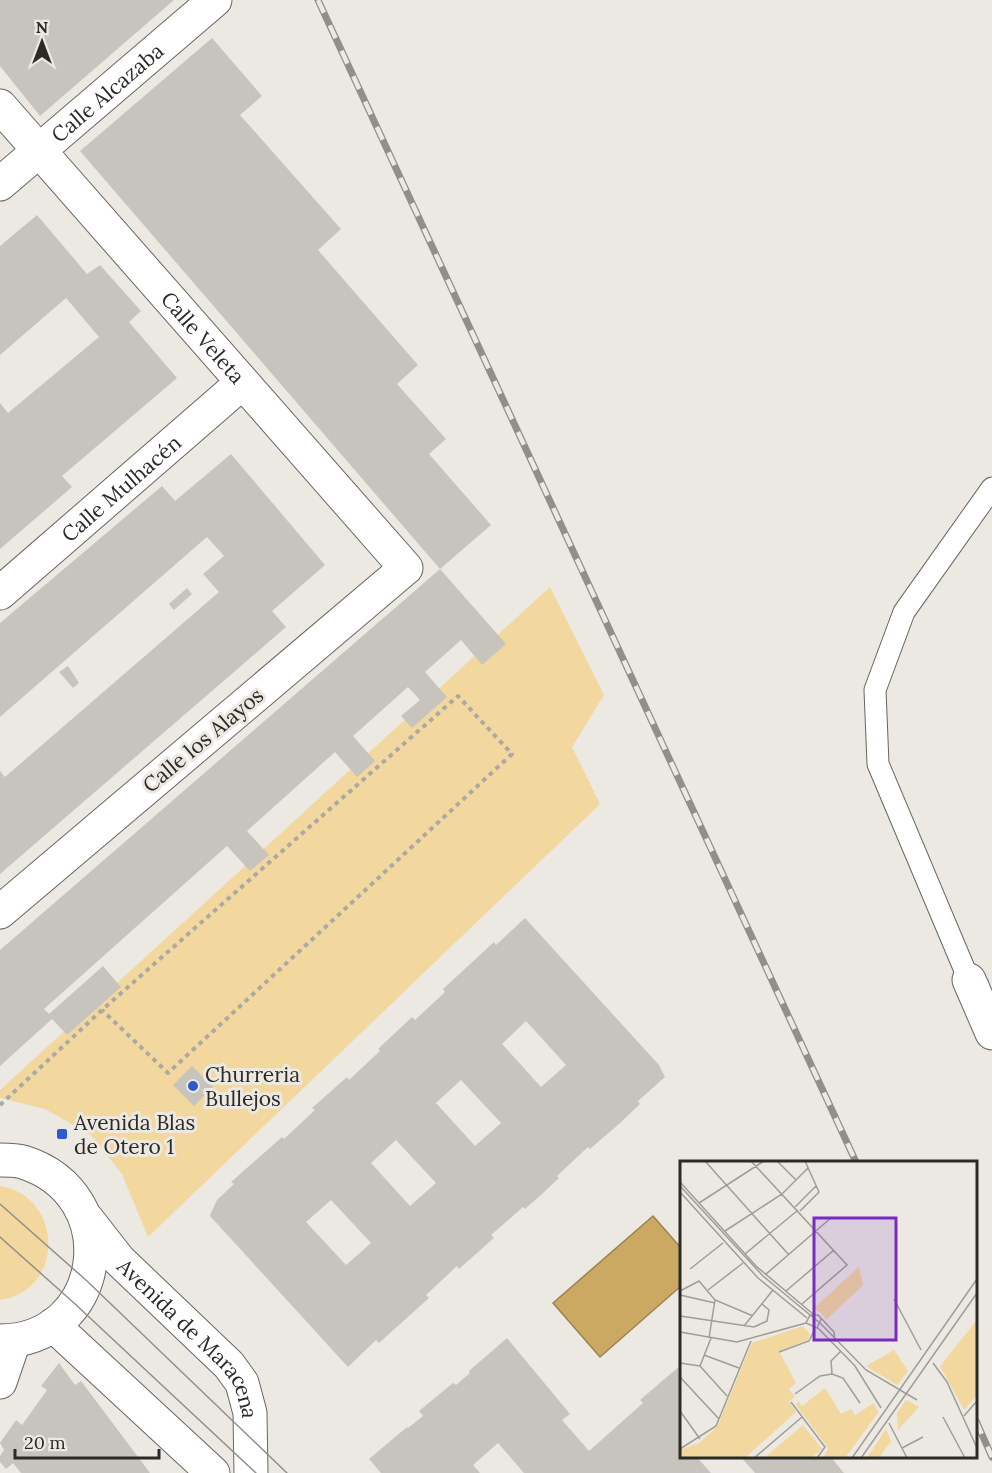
<svg xmlns="http://www.w3.org/2000/svg" width="992" height="1473" font-family="Lora,serif">
	<rect width="100%" height="100%" fill="#ece9e2"/>
	<path fill="#f2d79e" d="M 550,587 L 604,695 L 572,747 L 600,804 L 148,1237 L 122,1174 L 91,1135 L 45,1109 L 0,1098 L 0,1090 Z
		M 0,1186 C 64,1196 65,1291 0,1300 Z"/>
	<path fill="#cba962" stroke="#9b8350" stroke-width="1.5" d="M 653,1216 L 681,1248 L 681,1286 L 600,1357 L 553,1303 Z"/>
	<path fill="#c7c4be" fill-rule="evenodd" d="M 0,0 L 174,0 L 40,116 L 0,66 Z
		M 212,38 L 262,96 L 240,115 L 341,229 L 318,250 L 418,365 L 397,384 L 446,439 L 429,454 L 491,525 L 440,569 L 80,151 Z
		M 37,215 L 87,274 L 100,265 L 141,311 L 129,322 L 177,378 L 62,476 L 72,487 L 0,549 L 0,403 L 8,413 L 99,337 L 66,298 L 0,355 L 0,246 Z
		M 231,454 L 325,565 L 272,611 L 286,627 L 0,874 L 0,771 L 5,777 L 219,592 L 203,574 L 224,556 L 207,537 L 0,717 L 0,623 L 162,486 L 175,501 Z
		M 440,569 L 506,644 L 482,665 L 461,640 L 425,672 L 447,697 L 412,728 L 401,716 L 420,700 L 408,687 L 353,736 L 375,761 L 357,777 L 335,752 L 247,831 L 269,855 L 250,871 L 227,846 L 44,1009 L 49,1014 L 103,966 L 121,987 L 67,1035 L 52,1019 L 0,1066 L 0,950 Z
		M 187,588 L 192,594 L 174,610 L 169,604 Z
		M 68,666 L 79,683 L 73,688 L 59,672 Z
		M 525,918 L 659,1065 L 665,1077 L 638,1101 L 640,1104 L 619,1124 L 590,1149 L 588,1147 L 557,1176 L 559,1178 L 542,1194 L 525,1209 L 523,1207 L 491,1235 L 494,1238 L 459,1269 L 457,1266 L 426,1295 L 429,1298 L 379,1343 L 376,1340 L 348,1367 L 210,1216 L 211,1213 L 217,1200 L 234,1184 L 231,1182 L 282,1137 L 284,1139 L 315,1110 L 312,1108 L 347,1077 L 349,1080 L 380,1051 L 378,1049 L 412,1017 L 415,1020 L 445,992 L 443,989 L 494,942 L 496,945 ZM 526,1021 L 566,1065 L 541,1087 L 502,1044 ZM 461,1080 L 501,1123 L 475,1146 L 436,1103 ZM 396,1140 L 436,1183 L 410,1206 L 371,1163 ZM 331,1200 L 371,1243 L 346,1265 L 306,1222 Z
		M 192,1066 L 213,1087 L 194,1106 L 173,1085 Z
		M 507,1338 L 570,1414 L 562,1420 L 589,1451 L 643,1403 L 640,1400 L 682,1364 L 682,1456 L 696,1456 L 711,1473 L 524,1473 L 498,1443 L 473,1465 L 480,1473 L 381,1473 L 369,1459 L 407,1427 L 408,1428 L 423,1416 L 419,1411 L 453,1383 L 456,1385 L 470,1373 L 469,1371 Z
		M 59,1363 L 75,1385 L 81,1381 L 150,1473 L 21,1473 L 13,1463 L 6,1469 L 0,1462 L 0,1456 L 4,1450 L 0,1443 L 16,1420 L 22,1425 L 47,1390 L 41,1386 Z
		M 740,1456 L 830,1456 L 844,1473 L 755,1473 Z"/>
	<g fill="none" stroke-linecap="round" stroke-linejoin="round">
		<defs>
			<path id="lane" d="M 978,985 L 969,980 L 878,764 L 875,690 L 904,612 L 992,488"/>
			<g id="street">
				<path id="s1" d="M 0,106 L 406,568 L 0,912"/>
				<path id="s2" d="M 0,184 L 215,0"/>
				<path id="s3" d="M 0,593 L 242,383"/>
				<path d="M 969,980 L 992,1033"/>
				<path d="M 0,1382 L 14,1341"/>
			</g>
			<g id="secondary">
				<path d="M 0,1160 C 7,1160 16,1160 23,1162 C 127,1195 105,1341 0,1341"/>
				<path id="s4" d="M 87,1219 L 119,1260 L 229,1365 L 242,1383 L 250,1413 L 251,1473"/>
				<path d="M 53,1325 L 213,1473"/>
			</g>
		</defs>
		<use href="#lane" stroke="#696661" stroke-width="23"/>
		<use href="#street" stroke="#696661" stroke-width="35"/>
		<use href="#secondary" stroke="#696661" stroke-width="35"/>
		<path stroke="#aba9a3" stroke-width="4" stroke-dasharray="4.5 4.5" stroke-linecap="butt" d="M 0,1105 L 102,1010 L 458,696 L 512,754 L 168,1073 L 102,1010"/>
		<use href="#lane" stroke="#fff" stroke-width="21"/>
		<use href="#street" stroke="#fff" stroke-width="33"/>
		<use href="#secondary" stroke="#fff" stroke-width="33"/>
		<path stroke="#928f8a" stroke-width="1.5" d="M 0,1204 L 87,1281 L 287,1473
			M 0,1237 L 74,1303 L 256,1473"/>
		<defs>
			<path id="rail" d="M 318,0 L 856,1162
				M 976,1421 L 992,1457"/>
		</defs>
		<use href="#rail" stroke="#928f8a" stroke-width="7"/>
		<use href="#rail" stroke="#ece9e2" stroke-width="4.5" stroke-dasharray="14" stroke-linecap="butt"/>
	</g>
	<g fill="#2f5aca" stroke="#ece9e2" stroke-width="2">
		<circle cx="193" cy="1086" r="6"/>
		<rect x="56" y="1128" width="12" height="12" rx="3"/>
	</g>
	<g text-anchor="middle" dominant-baseline="central" stroke-width="6" stroke-linejoin="round" paint-order="stroke">
		<g font-size="21" fill="#2b2a27" stroke="#ece9e2">
			<text stroke="none"><textPath href="#s2" startOffset="141">Calle Alcazaba</textPath></text>
			<text stroke="none"><textPath href="#s1" startOffset="308">Calle Veleta</textPath></text>
			<text stroke="none"><textPath href="#s3" startOffset="160">Calle Mulhacén</textPath></text>
			<text transform="translate(203 740) rotate(-40)">Calle los Alayos</text>
			<text stroke="none"><textPath href="#s4" startOffset="159">Avenida de Maracena</textPath></text>
		</g>
		<g font-size="21" fill="#2b2a27" stroke="#ece9e2" text-anchor="start">
			<text x="205" y="1074">Churreria<tspan x="205" dy="24">Bullejos</tspan></text>
			<text x="74" y="1122">Avenida Blas<tspan x="74" dy="24">de Otero 1</tspan></text>
		</g>
	</g>
	<g transform="translate(680 1161)">
		<rect width="297" height="297" fill="#ece9e2"/>
		<path d="M 179,106 L 183,124 L 146,159 L 141,151 L 133,148 ZM 297,159 L 297,234 L 284,249 L 260,205 ZM 123,165 L 130,173 L 128,179 L 99,190 L 116,222 L 109,228 L 115,236 L 109,240 L 116,251 L 65,297 L 0,297 L 0,289 L 19,282 L 37,266 L 72,182 ZM 214,189 L 228,210 L 217,224 L 186,205 ZM 145,227 L 161,253 L 171,248 L 175,254 L 194,242 L 198,252 L 165,297 L 143,297 L 148,287 L 116,244 L 118,240 L 122,245 ZM 226,239 L 239,246 L 218,269 L 217,252 ZM 123,264 L 142,288 L 131,297 L 84,297 ZM 206,268 L 211,280 L 199,297 L 187,297 Z" fill="#f2d79e"/>
		<path fill="none" stroke="#9f9d97" stroke-width="1.5" d="M 25,0 L 109,94M 71,0 L 167,104 L 122,143M 97,0 L 116,19M 0,21 L 76,105 L 133,153M 0,25 L 83,115 L 141,163 L 186,209 L 237,239M 0,31 L 78,117 L 127,157M 19,42 L 84,0M 115,46 L 136,25M 120,50 L 139,31 L 125,0M 45,70 L 102,33 L 128,7M 65,93 L 118,49M 10,108 L 43,82M 85,114 L 152,56M 28,129 L 63,102M 0,130 L 19,120 L 35,139 L 73,155M 106,130 L 154,89M 0,134 L 35,142M 214,138 L 241,189M 0,155 L 74,166 L 87,160 L 89,149 L 82,143M 141,158 L 137,167 L 126,162 L 130,154 L 138,154 L 154,171 L 155,181M 64,165 L 93,129M 138,167 L 175,205 L 201,247M 0,171 L 57,181 L 126,162M 29,177 L 35,139M 99,191 L 129,180 L 135,168M 24,194 L 59,207M 0,202 L 20,205M 253,202 L 267,221 L 297,287M 20,205 L 47,235M 20,205 L 31,177M 152,213 L 151,200 L 161,190M 0,216 L 39,258M 115,233 L 140,215 L 152,213 L 163,217 L 180,242M 111,241 L 145,286 L 137,297M 0,250 L 20,278M 284,255 L 297,240M 263,256 L 285,297M 209,262 L 227,297M 222,287 L 243,276M 0,288 L 36,265 L 71,180M 74,297 L 122,256M 172,297 L 297,118M 181,297 L 297,132"/>
		<path fill="#7b2cbf" fill-opacity="0.15" stroke="#7b2cbf" stroke-width="3" d="M 134,57 L 216,57 L 216,179 L 134,179 Z"/>
		<rect width="297" height="297" fill="none" stroke="#2b2a27" stroke-width="3"/>
	</g>
	<g transform="translate(42 42)" stroke="#ece9e2" stroke-width="4.5" paint-order="stroke">
	<path d="M0-4.5L10 22L0 15L-10 22Z" fill="#2b2a27"/>
	<text y="-9" font-size="16" font-weight="bold" text-anchor="middle" fill="#2b2a27">N</text>
	</g>
	<path d="M15 1449v9h144v-9" fill="none" stroke="#2b2a27" stroke-width="3"/>
	<text x="24" y="1449" font-size="18" fill="#2b2a27" stroke="#ece9e2" stroke-width="4.5" paint-order="stroke">20 m</text>
</svg>
